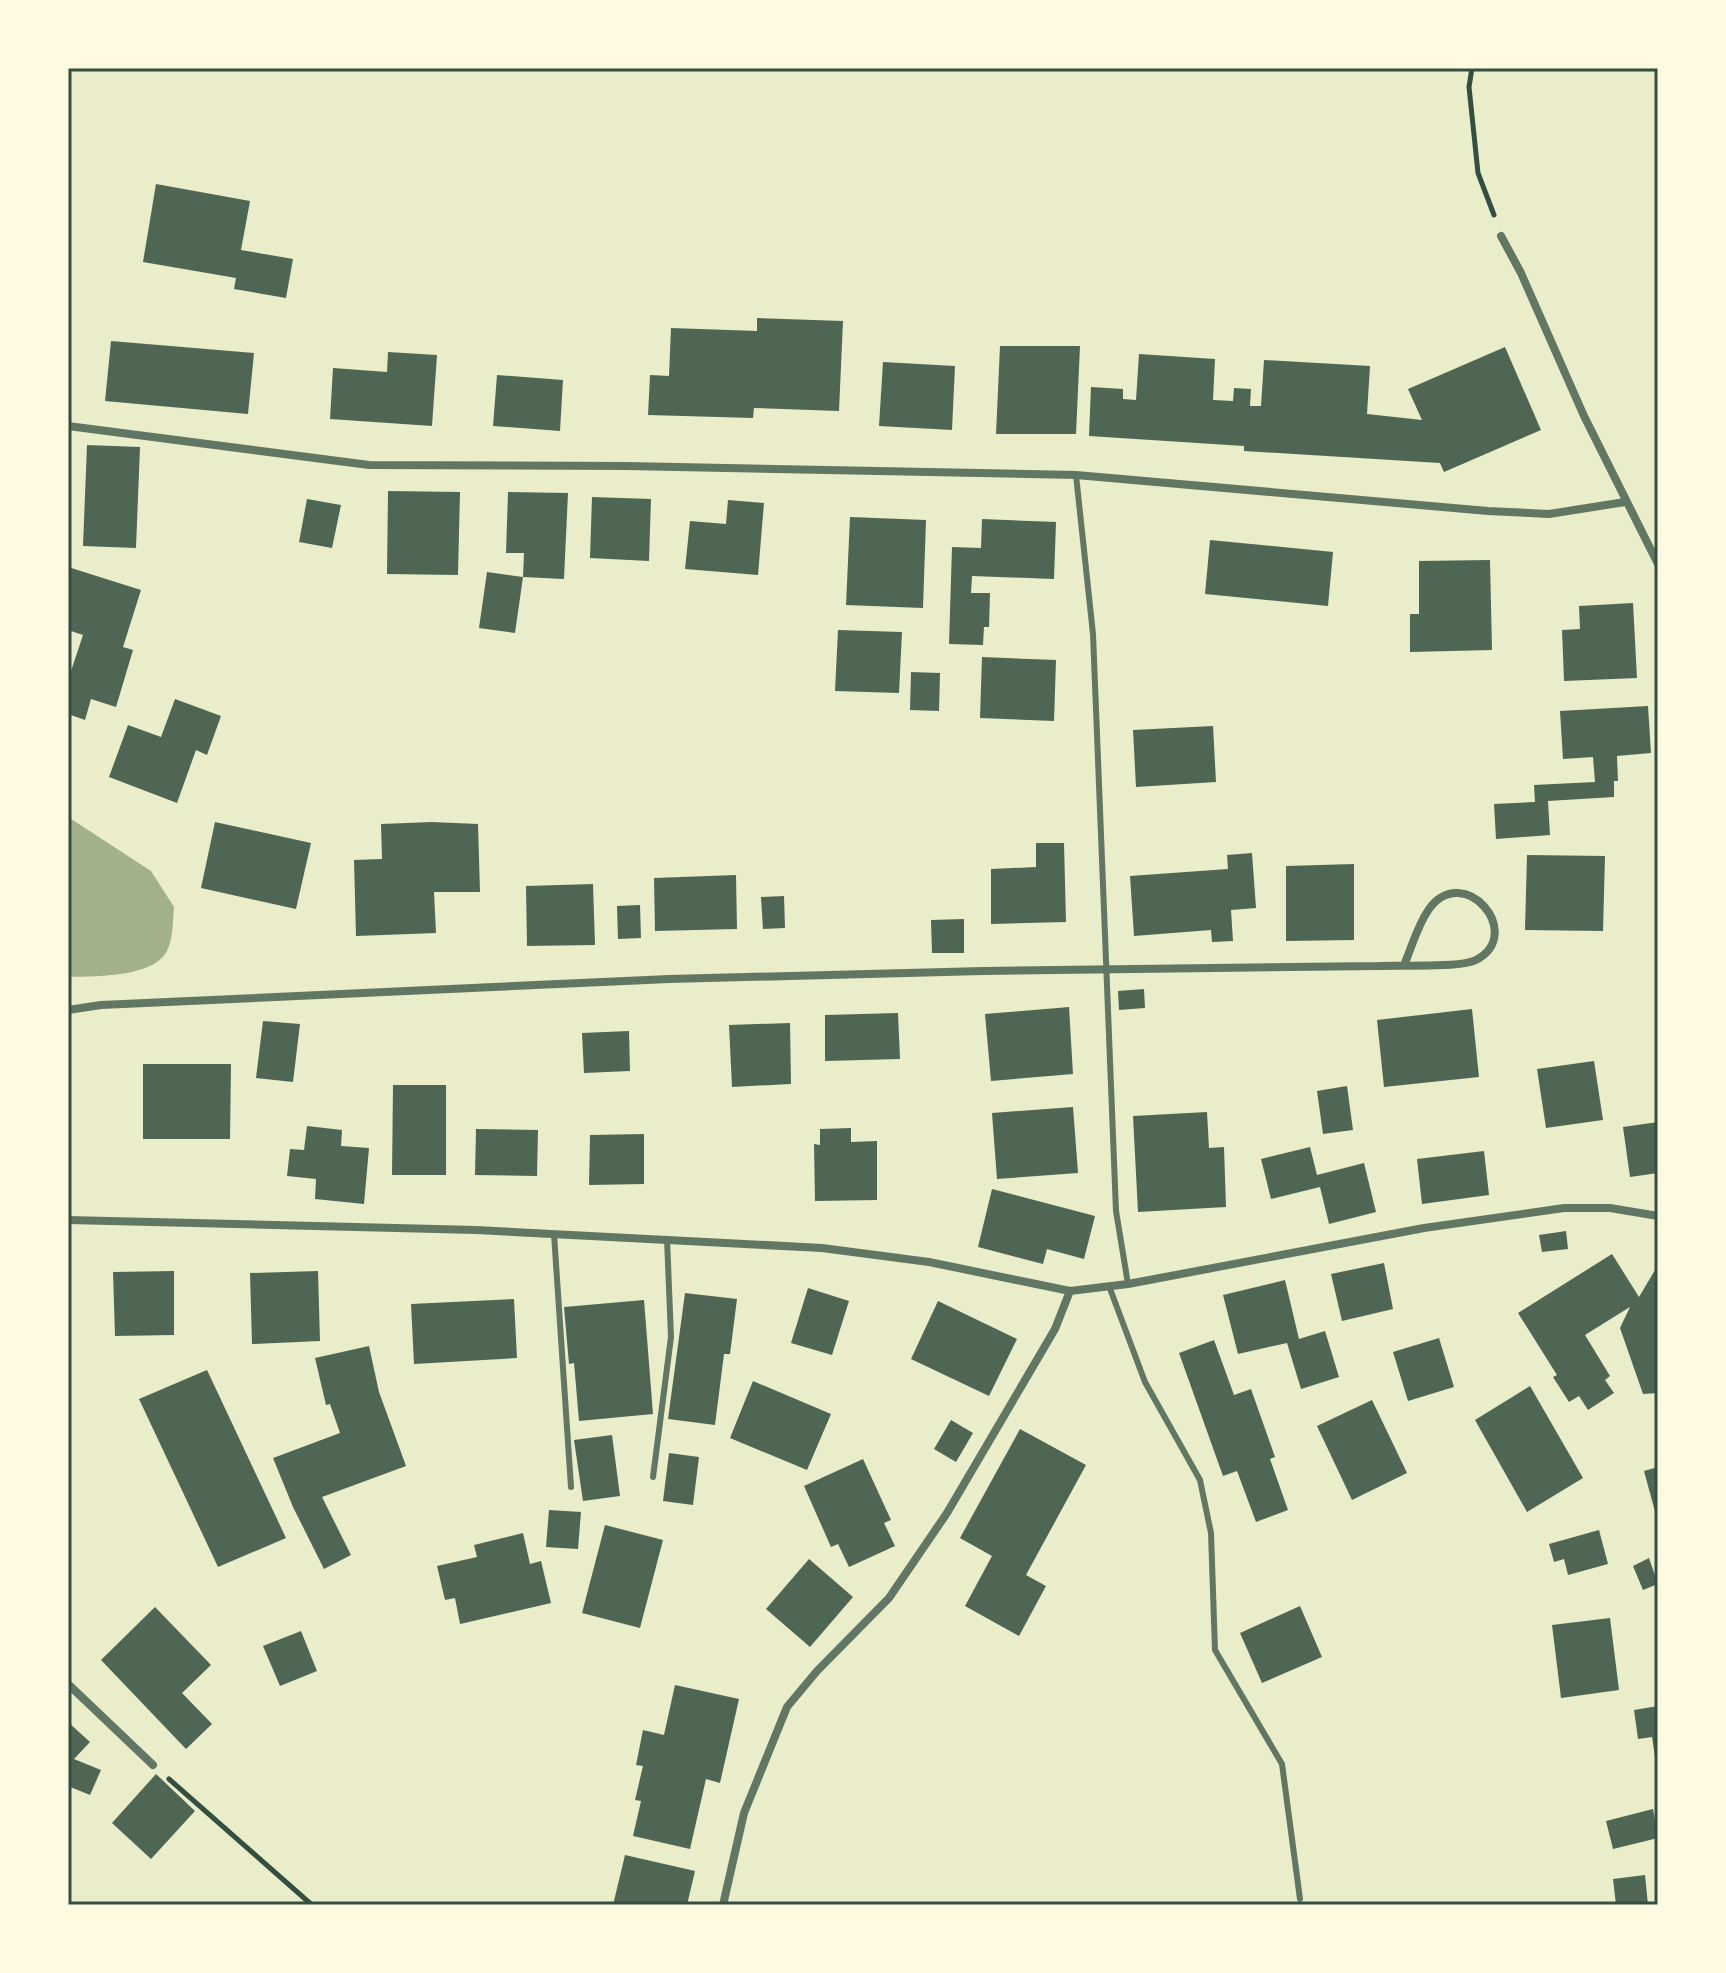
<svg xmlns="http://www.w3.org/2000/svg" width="1726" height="1973" font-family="'Asap Condensed',sans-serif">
	<rect width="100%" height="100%" fill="#e9edc9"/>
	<path fill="#a3b18a" d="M 68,817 L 151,871 L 174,907 C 173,920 173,939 167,951 C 153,978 94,976 68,977 Z"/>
	<path fill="#4f6655" d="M 156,184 L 250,201 L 241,250 L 293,259 L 286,298 L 234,289 L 236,278 L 143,262 Z
		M 757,318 L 843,321 L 839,411 L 754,408 L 753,418 L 648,415 L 650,375 L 669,376 L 671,328 L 757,331 Z
		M 111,341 L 254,353 L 248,414 L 105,401 Z
		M 1000,346 L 1080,346 L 1076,434 L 996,434 Z
		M 1505,347 L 1541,430 L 1444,472 L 1440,463 L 1244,451 L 1244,446 L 1089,436 L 1091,387 L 1123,389 L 1123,399 L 1136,400 L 1139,354 L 1215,359 L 1213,400 L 1233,401 L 1234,388 L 1251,389 L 1250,406 L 1261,406 L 1264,360 L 1370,366 L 1367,414 L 1422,420 L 1408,389 Z
		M 388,352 L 437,355 L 432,426 L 330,419 L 333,368 L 387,372 Z
		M 883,362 L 955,366 L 952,430 L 879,426 Z
		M 497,375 L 563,380 L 560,431 L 493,426 Z
		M 87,445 L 140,447 L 136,548 L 83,546 Z
		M 388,491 L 460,492 L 458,575 L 387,574 Z
		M 508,492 L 568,493 L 564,579 L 523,577 L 515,633 L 479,628 L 487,572 L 523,577 L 524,553 L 506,553 Z
		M 592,497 L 651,499 L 649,561 L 590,558 Z
		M 307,499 L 341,505 L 332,548 L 299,542 Z
		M 728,500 L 764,503 L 758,575 L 685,569 L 690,521 L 726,524 Z
		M 850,517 L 926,520 L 923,608 L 846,605 Z
		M 982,519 L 1056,522 L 1054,579 L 972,576 L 971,593 L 990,593 L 989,627 L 984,627 L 983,645 L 949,644 L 952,547 L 981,548 Z
		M 1210,540 L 1333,552 L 1328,606 L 1205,594 Z
		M 1490,560 L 1492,650 L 1410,652 L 1410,614 L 1419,614 L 1419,561 Z
		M 68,567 L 141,590 L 123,647 L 133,650 L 116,707 L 91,699 L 85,720 L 68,714 L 68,680 L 83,635 L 68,630 Z
		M 1633,603 L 1637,678 L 1564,681 L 1562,630 L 1580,629 L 1579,606 Z
		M 838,630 L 902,632 L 899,693 L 835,691 Z
		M 982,657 L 1056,660 L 1054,721 L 980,718 Z
		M 911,672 L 940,673 L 939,711 L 910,710 Z
		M 175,699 L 221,716 L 207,755 L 196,750 L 177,803 L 109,777 L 128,725 L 161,737 Z
		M 1648,706 L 1651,753 L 1617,756 L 1618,781 L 1614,781 L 1614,797 L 1548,801 L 1550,835 L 1496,839 L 1494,804 L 1535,802 L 1534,785 L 1595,782 L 1593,757 L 1563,759 L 1560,711 Z
		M 1213,726 L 1216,782 L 1136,787 L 1133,730 Z
		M 215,822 L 311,843 L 296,909 L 201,888 Z
		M 432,822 L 478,824 L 480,892 L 434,892 L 436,933 L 356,936 L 354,860 L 382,859 L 381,824 Z
		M 1036,843 L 1064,843 L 1066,922 L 991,924 L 991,869 L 1036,867 Z
		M 1252,853 L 1256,908 L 1231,910 L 1233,941 L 1212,942 L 1211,930 L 1134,936 L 1130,876 L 1228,869 L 1227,855 Z
		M 1527,855 L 1605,856 L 1603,931 L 1525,930 Z
		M 1354,864 L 1354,940 L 1286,941 L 1286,866 Z
		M 736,875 L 737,929 L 655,931 L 654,878 Z
		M 593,884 L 595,945 L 527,946 L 526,886 Z
		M 784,896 L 785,928 L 763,929 L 761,897 Z
		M 640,905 L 641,938 L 618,939 L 617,906 Z
		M 964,919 L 964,953 L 932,953 L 931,920 Z
		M 1144,989 L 1145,1008 L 1119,1010 L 1118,991 Z
		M 1069,1007 L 1073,1074 L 991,1081 L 985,1014 Z
		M 1472,1009 L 1479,1077 L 1384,1087 L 1377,1020 Z
		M 898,1013 L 900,1059 L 825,1061 L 825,1015 Z
		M 263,1021 L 300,1024 L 293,1082 L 256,1078 Z
		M 790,1023 L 791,1084 L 732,1087 L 729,1025 Z
		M 629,1031 L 630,1071 L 584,1073 L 582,1033 Z
		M 1594,1061 L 1603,1120 L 1546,1128 L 1537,1069 Z
		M 143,1064 L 231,1064 L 230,1139 L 143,1139 Z
		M 393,1085 L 446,1085 L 446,1175 L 392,1175 Z
		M 1347,1086 L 1353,1130 L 1323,1134 L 1317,1091 Z
		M 1073,1107 L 1078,1173 L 997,1179 L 992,1113 Z
		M 1207,1112 L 1209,1148 L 1224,1147 L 1226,1207 L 1138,1212 L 1133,1116 Z
		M 1658,1122 L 1658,1173 L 1630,1177 L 1623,1127 Z
		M 307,1126 L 342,1130 L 341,1146 L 369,1148 L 364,1204 L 315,1199 L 316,1179 L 287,1176 L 290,1149 L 304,1150 Z
		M 851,1128 L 851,1142 L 877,1141 L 877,1200 L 815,1201 L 814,1144 L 820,1145 L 820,1129 Z
		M 476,1129 L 538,1130 L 537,1176 L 475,1175 Z
		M 644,1134 L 644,1184 L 589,1185 L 590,1135 Z
		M 1310,1147 L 1317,1175 L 1364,1163 L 1376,1212 L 1329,1224 L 1320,1187 L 1271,1199 L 1261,1159 Z
		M 1484,1151 L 1489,1195 L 1422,1204 L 1417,1159 Z
		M 992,1189 L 1095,1216 L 1084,1259 L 1047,1249 L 1043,1264 L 978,1247 Z
		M 1566,1231 L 1568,1249 L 1542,1252 L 1539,1235 Z
		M 1612,1254 L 1639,1297 L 1655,1270 L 1658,1273 L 1658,1393 L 1643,1394 L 1620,1328 L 1630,1307 L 1585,1335 L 1610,1376 L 1605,1380 L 1614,1393 L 1588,1410 L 1579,1396 L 1569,1402 L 1553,1377 L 1557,1375 L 1518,1313 Z
		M 1384,1263 L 1393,1309 L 1342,1321 L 1331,1274 Z
		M 174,1271 L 174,1335 L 115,1336 L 113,1272 Z
		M 318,1271 L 320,1341 L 252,1344 L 250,1273 Z
		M 1285,1280 L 1299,1339 L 1325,1331 L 1339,1377 L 1301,1389 L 1287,1343 L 1238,1354 L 1223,1295 Z
		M 808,1288 L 849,1301 L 832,1355 L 791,1343 Z
		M 685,1293 L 737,1299 L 730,1354 L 724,1354 L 715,1425 L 668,1419 Z
		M 514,1299 L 517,1358 L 414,1364 L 411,1304 Z
		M 644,1300 L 653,1414 L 579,1421 L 574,1363 L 569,1364 L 564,1307 Z
		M 938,1301 L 1017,1339 L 989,1396 L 911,1359 Z
		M 1439,1338 L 1454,1387 L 1408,1401 L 1393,1352 Z
		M 1214,1340 L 1234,1395 L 1251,1389 L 1275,1457 L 1270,1459 L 1288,1510 L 1256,1522 L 1237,1471 L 1223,1476 L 1179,1353 Z
		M 369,1346 L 379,1392 L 406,1466 L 322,1497 L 351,1555 L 324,1569 L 293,1507 L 273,1458 L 340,1433 L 330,1404 L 326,1405 L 315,1358 Z
		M 207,1370 L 286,1538 L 218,1567 L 139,1399 Z
		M 753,1381 L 831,1414 L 807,1470 L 730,1438 Z
		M 1530,1386 L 1583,1478 L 1527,1512 L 1475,1420 Z
		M 1372,1400 L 1407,1473 L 1352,1500 L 1317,1426 Z
		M 951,1420 L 973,1433 L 956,1462 L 934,1449 Z
		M 1020,1429 L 1086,1465 L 1026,1575 L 1046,1586 L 1019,1636 L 965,1606 L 992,1556 L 960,1538 Z
		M 612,1435 L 620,1496 L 583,1501 L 574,1440 Z
		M 669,1453 L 699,1457 L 693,1505 L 663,1501 Z
		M 863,1459 L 891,1520 L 884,1523 L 895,1546 L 849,1567 L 838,1544 L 831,1547 L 804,1486 Z
		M 1658,1467 L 1658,1519 L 1657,1519 L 1644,1471 Z
		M 549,1510 L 581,1512 L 578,1549 L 546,1547 Z
		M 605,1525 L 663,1540 L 640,1628 L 582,1613 Z
		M 1599,1530 L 1608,1564 L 1568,1575 L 1564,1559 L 1554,1562 L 1549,1544 Z
		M 523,1533 L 530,1564 L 541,1561 L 551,1603 L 460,1624 L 455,1598 L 445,1600 L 437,1566 L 477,1557 L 474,1545 Z
		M 1649,1558 L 1658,1584 L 1643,1590 L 1633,1566 Z
		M 809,1559 L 853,1597 L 810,1647 L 766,1609 Z
		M 1300,1606 L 1322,1657 L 1262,1683 L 1240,1633 Z
		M 155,1607 L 211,1665 L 182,1693 L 212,1724 L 186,1749 L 101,1660 Z
		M 1610,1618 L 1619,1690 L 1561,1698 L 1552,1625 Z
		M 301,1631 L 317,1671 L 280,1686 L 263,1646 Z
		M 675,1685 L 739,1699 L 720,1783 L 706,1779 L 690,1849 L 633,1836 L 641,1801 L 635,1800 L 643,1766 L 636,1765 L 643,1730 L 664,1735 Z
		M 1658,1706 L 1658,1764 L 1656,1764 L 1652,1737 L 1638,1739 L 1634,1710 Z
		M 68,1722 L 90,1742 L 74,1759 L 101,1770 L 90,1795 L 68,1786 Z
		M 156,1774 L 195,1811 L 151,1859 L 112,1823 Z
		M 1653,1809 L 1658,1838 L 1613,1849 L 1606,1821 Z
		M 625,1855 L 695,1871 L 687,1905 L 613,1905 Z
		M 1645,1875 L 1648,1905 L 1616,1905 L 1613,1879 Z"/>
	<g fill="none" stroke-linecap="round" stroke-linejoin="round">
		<path stroke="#344e41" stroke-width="5" d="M 1472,68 L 1469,87 L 1478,173 L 1494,215
			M 169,1779 L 312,1905"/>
		<path stroke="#617663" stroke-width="6" d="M 1076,475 L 1093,634 L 1116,1211 L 1128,1284
			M 554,1234 L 571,1487
			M 1109,1286 L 1145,1382 L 1200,1480 L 1211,1533 L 1215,1650 L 1282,1764 L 1300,1899
			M 653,1477 L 671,1337 L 667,1239"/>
		<path stroke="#617663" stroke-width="8" d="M 1501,236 L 1521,273 L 1584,416 L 1658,564
			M 68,426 L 369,465 L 626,466 L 1076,475 L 1488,511 L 1549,514 L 1625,502
			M 68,1010 L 101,1005 L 669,979 L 983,971 L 1378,966 C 1399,965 1460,968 1476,960 C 1526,934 1464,861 1429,909 C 1417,926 1412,947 1404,965
			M 68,1220 L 476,1230 L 822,1248 L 929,1262 L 1070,1291 L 1128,1284 L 1424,1228 L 1564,1208 L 1610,1208 L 1658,1216
			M 68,1684 L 153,1765
			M 723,1905 L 744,1813 L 787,1707 L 817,1671 L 889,1598 L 947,1513 L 1055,1329 L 1070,1291"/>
	</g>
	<rect width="1726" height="1973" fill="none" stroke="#fefae0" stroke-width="140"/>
	<rect x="70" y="70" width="1586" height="1833" fill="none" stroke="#344e41" stroke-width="3"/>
</svg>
